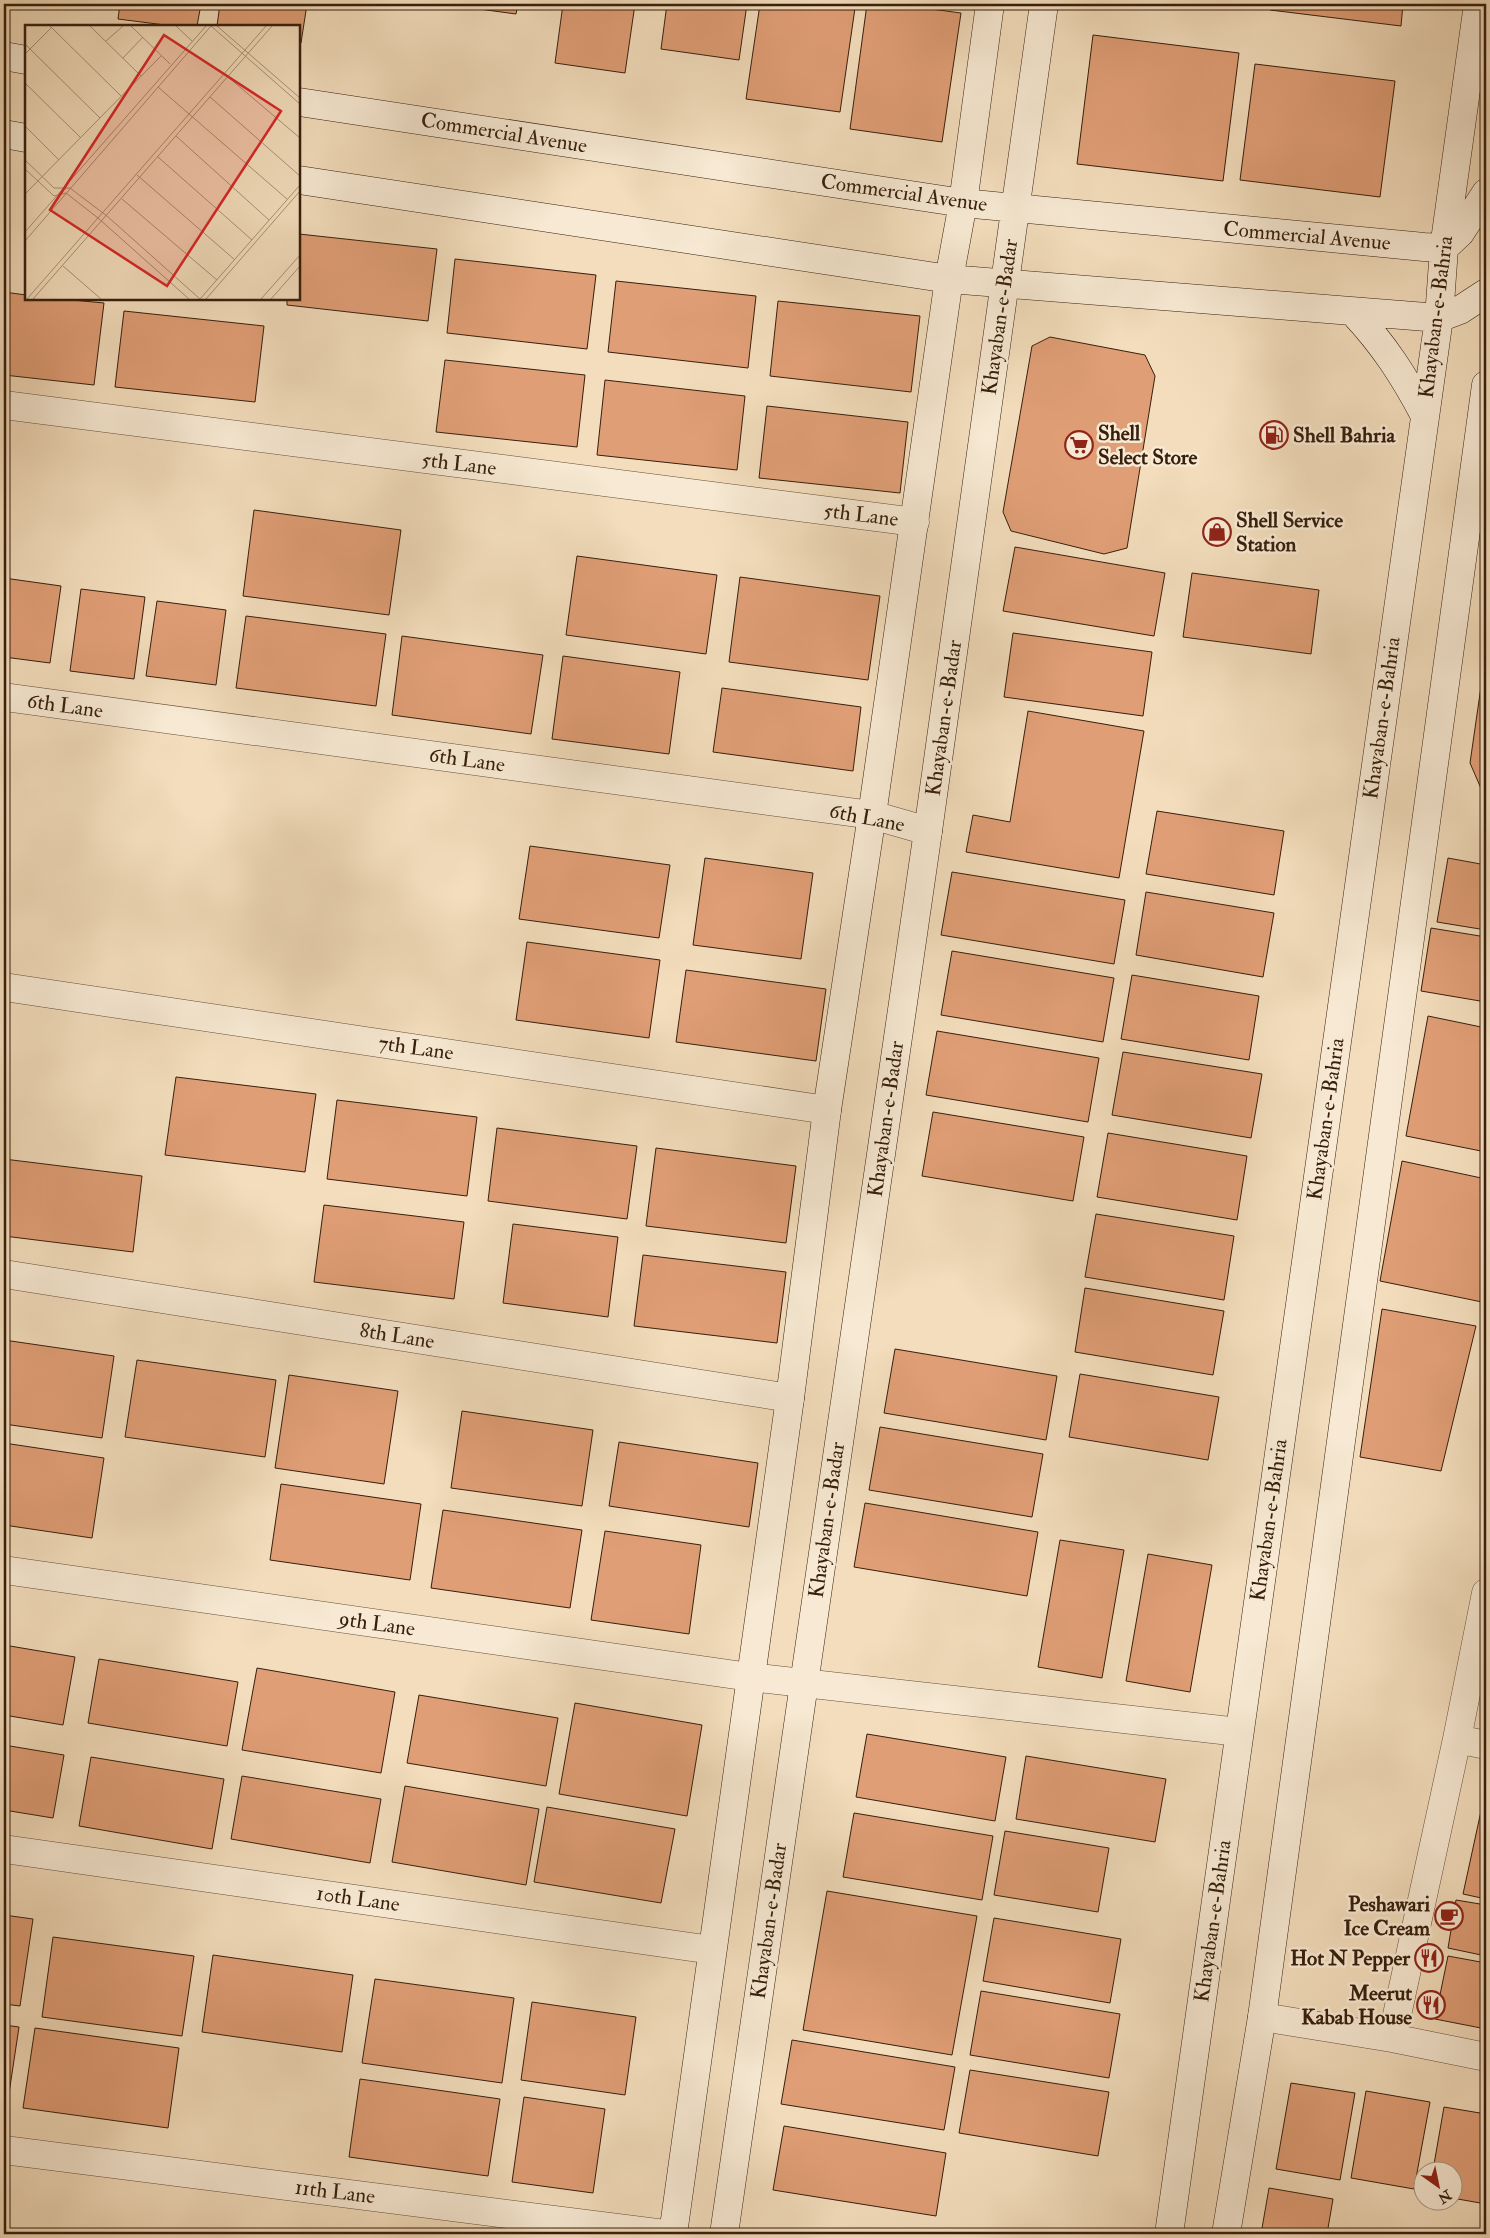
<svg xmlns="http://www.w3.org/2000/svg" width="1490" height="2238" font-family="'IM FELL Double Pica',serif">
	<rect width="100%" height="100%" fill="#f3ddbc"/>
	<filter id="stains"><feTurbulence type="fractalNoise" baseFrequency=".004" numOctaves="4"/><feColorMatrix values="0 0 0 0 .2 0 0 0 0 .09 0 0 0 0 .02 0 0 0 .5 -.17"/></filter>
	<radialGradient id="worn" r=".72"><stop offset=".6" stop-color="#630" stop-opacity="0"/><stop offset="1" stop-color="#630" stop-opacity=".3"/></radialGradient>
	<path fill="#e09e76" stroke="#371f0d" d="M 120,4 L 201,4 L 197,26 L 173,26 L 118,19 Z
		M 220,4 L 307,4 L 301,43 L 299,43 L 299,26 L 217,26 Z
		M 442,4 L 518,4 L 516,14 Z
		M 563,4 L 635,4 L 625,73 L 555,63 Z
		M 667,4 L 747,4 L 739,60 L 661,49 Z
		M 760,4 L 827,4 L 855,8 L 840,112 L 746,99 Z
		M 867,4 L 894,4 L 961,13 L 942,142 L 850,129 Z
		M 1270,4 L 1403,4 L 1401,26 L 1270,10 Z
		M 1093,35 L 1239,53 L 1223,181 L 1077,164 Z
		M 1255,64 L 1395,81 L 1380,197 L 1240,180 Z
		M 299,234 L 437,249 L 428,321 L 287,305 L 287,299 L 299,299 Z
		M 455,259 L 596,275 L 587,349 L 447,333 Z
		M 616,281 L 756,296 L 748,368 L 608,352 Z
		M 4,292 L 26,295 L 26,299 L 62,299 L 104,303 L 94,385 L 4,375 Z
		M 778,301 L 920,316 L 911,392 L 770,376 Z
		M 124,311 L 264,326 L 255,402 L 115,387 Z
		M 1050,337 L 1145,355 L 1155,376 L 1127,548 L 1104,554 L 1011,531 L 1003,512 L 1032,346 Z
		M 445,360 L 585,375 L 577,447 L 436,432 Z
		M 605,380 L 745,396 L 737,470 L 597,455 Z
		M 767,406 L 908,422 L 900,493 L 759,478 Z
		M 254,510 L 401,530 L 389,615 L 243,596 Z
		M 1015,547 L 1165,573 L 1154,636 L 1003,611 Z
		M 577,556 L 717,575 L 706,654 L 566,635 Z
		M 1192,573 L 1319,590 L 1311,654 L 1183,637 Z
		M 740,577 L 880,596 L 868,680 L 729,662 Z
		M 4,578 L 61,586 L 50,663 L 4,657 Z
		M 81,589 L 145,597 L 134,679 L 70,671 Z
		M 157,601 L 226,610 L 216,685 L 146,676 Z
		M 246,616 L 386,634 L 376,706 L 236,688 Z
		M 1013,633 L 1152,652 L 1143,716 L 1004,697 Z
		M 402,636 L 543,655 L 531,734 L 392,715 Z
		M 563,656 L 680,672 L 669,754 L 552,739 Z
		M 1485,659 L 1486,659 L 1486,800 L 1470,763 Z
		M 722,688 L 861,707 L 853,771 L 713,752 Z
		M 1028,711 L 1144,731 L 1119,878 L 966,852 L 973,815 L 1010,822 Z
		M 1157,811 L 1284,831 L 1274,895 L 1146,874 Z
		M 530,846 L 670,865 L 659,938 L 519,919 Z
		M 705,858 L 813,873 L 801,959 L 693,945 Z
		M 1448,858 L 1486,865 L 1486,930 L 1437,922 Z
		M 952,872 L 1125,900 L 1114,964 L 941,935 Z
		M 1146,892 L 1274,913 L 1263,977 L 1136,955 Z
		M 1431,928 L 1486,937 L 1486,1002 L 1421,991 Z
		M 527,942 L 660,960 L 649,1038 L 516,1020 Z
		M 952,951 L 1114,978 L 1103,1042 L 941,1015 Z
		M 686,970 L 826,989 L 816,1061 L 676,1042 Z
		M 1132,975 L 1259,996 L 1249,1060 L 1121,1039 Z
		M 1428,1016 L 1486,1028 L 1486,1152 L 1406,1136 Z
		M 937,1031 L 1099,1058 L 1088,1122 L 926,1095 Z
		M 1123,1052 L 1262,1074 L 1251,1138 L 1112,1115 Z
		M 176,1077 L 316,1094 L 305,1172 L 165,1155 Z
		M 337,1100 L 477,1117 L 467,1196 L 327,1179 Z
		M 933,1112 L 1084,1137 L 1073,1201 L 922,1176 Z
		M 497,1128 L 637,1146 L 627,1219 L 488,1201 Z
		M 1108,1133 L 1247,1156 L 1237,1220 L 1097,1197 Z
		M 656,1148 L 796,1166 L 786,1243 L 646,1226 Z
		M 4,1159 L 142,1176 L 133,1252 L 4,1236 Z
		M 1402,1161 L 1486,1179 L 1486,1281 L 1482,1302 L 1380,1281 Z
		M 324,1205 L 464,1222 L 454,1299 L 314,1282 Z
		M 1096,1214 L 1234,1236 L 1224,1300 L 1085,1277 Z
		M 513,1224 L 618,1237 L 608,1317 L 503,1303 Z
		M 643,1255 L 786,1272 L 777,1343 L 634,1326 Z
		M 1085,1288 L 1224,1311 L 1213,1375 L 1075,1352 Z
		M 1382,1309 L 1476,1326 L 1441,1471 L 1360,1457 Z
		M 4,1340 L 114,1356 L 102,1438 L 4,1424 Z
		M 895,1349 L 1057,1376 L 1046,1440 L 884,1413 Z
		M 137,1360 L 276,1380 L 265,1457 L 125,1437 Z
		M 1080,1374 L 1219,1397 L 1208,1460 L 1069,1437 Z
		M 289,1375 L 398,1391 L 384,1484 L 275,1468 Z
		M 462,1411 L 593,1430 L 582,1506 L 451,1488 Z
		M 880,1427 L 1043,1454 L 1032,1517 L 869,1490 Z
		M 619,1442 L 758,1463 L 749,1527 L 609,1506 Z
		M 4,1443 L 104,1458 L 92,1538 L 4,1525 Z
		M 281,1484 L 421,1504 L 410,1580 L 270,1560 Z
		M 865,1503 L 1038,1532 L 1027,1596 L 854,1567 Z
		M 443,1510 L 582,1530 L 570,1608 L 431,1588 Z
		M 605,1531 L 701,1545 L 689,1634 L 591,1620 Z
		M 1060,1540 L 1124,1550 L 1102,1678 L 1038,1667 Z
		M 1148,1554 L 1212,1565 L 1190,1692 L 1126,1681 Z
		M 4,1645 L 75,1657 L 63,1725 L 4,1715 Z
		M 99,1659 L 238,1682 L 227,1746 L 88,1723 Z
		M 257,1668 L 395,1692 L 381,1773 L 242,1750 Z
		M 419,1695 L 558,1718 L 546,1786 L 407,1763 Z
		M 575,1703 L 702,1725 L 687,1816 L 559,1794 Z
		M 867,1734 L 1006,1757 L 995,1821 L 856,1797 Z
		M 4,1745 L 64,1755 L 53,1818 L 4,1810 Z
		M 1026,1756 L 1166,1779 L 1155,1842 L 1016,1819 Z
		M 91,1757 L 224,1779 L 212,1849 L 79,1826 Z
		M 242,1776 L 381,1799 L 370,1863 L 231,1839 Z
		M 405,1786 L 539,1809 L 526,1885 L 392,1862 Z
		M 1483,1802 L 1486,1803 L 1486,1899 L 1463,1894 Z
		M 547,1807 L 675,1829 L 661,1903 L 534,1882 Z
		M 854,1813 L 993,1836 L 982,1900 L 843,1877 Z
		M 1005,1831 L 1109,1848 L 1098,1912 L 994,1895 Z
		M 827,1891 L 977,1916 L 952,2055 L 803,2030 Z
		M 1456,1900 L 1486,1905 L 1486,1956 L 1448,1948 Z
		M 4,1915 L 33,1919 L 20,2006 L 4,2004 Z
		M 994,1918 L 1121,1939 L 1110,2003 L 983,1981 Z
		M 53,1937 L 194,1956 L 182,2036 L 42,2017 Z
		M 213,1955 L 353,1975 L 342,2052 L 202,2032 Z
		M 1448,1956 L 1486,1963 L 1486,2029 L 1435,2019 Z
		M 375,1979 L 514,1998 L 502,2083 L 362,2063 Z
		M 981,1991 L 1120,2014 L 1109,2078 L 970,2055 Z
		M 532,2002 L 636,2017 L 625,2095 L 521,2080 Z
		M 4,2025 L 19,2027 L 8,2100 L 4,2099 Z
		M 35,2028 L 179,2048 L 168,2128 L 23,2108 Z
		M 792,2040 L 955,2067 L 944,2130 L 781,2104 Z
		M 970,2070 L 1109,2092 L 1098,2156 L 959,2133 Z
		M 360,2079 L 500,2099 L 488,2176 L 349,2157 Z
		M 1291,2083 L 1355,2093 L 1340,2180 L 1276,2169 Z
		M 1366,2091 L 1430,2102 L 1414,2189 L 1351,2178 Z
		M 524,2097 L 605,2109 L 593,2193 L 512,2182 Z
		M 1444,2107 L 1486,2114 L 1486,2204 L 1452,2198 L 1452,2170 L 1433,2170 Z
		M 784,2126 L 946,2153 L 936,2216 L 773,2190 Z
		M 1269,2188 L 1333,2199 L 1327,2234 L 1261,2234 Z"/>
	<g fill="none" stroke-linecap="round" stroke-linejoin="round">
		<defs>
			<path id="minor" d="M 4,405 L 915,522
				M 4,697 L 872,815 L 928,831
				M 4,987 L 827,1110
				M 4,1274 L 790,1398
				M 4,1570 L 750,1677 L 1239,1732
				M 1457,1739 L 1486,1745
				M 4,1849 L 712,1950
				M 1262,2017 L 1392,2038 L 1486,2057
				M 1392,2038 L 1457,1739 L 1486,1593
				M 4,2150 L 665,2234"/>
			<path id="secondary" d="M 4,56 L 26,60
				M 299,102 L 963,203 L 1424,247 L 1444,248 L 1460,233 L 1486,193
				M 4,134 L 26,138
				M 299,180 L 949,279 L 1439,318 L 1460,310 L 1486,293
				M 1353,312 C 1384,345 1404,376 1425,416
				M 673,2234 L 790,1398 L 827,1110 L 872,815 L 949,279 L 963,203 L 990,4
				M 724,2234 L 928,831 L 1044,4
				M 1169,2234 L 1439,318 L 1444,248 L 1478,4
				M 1226,2234 L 1262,2017 L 1486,385"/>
		</defs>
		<use href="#minor" stroke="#664e39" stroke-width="29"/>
		<use href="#secondary" stroke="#371f0d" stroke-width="29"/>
		<use href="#minor" stroke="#f7e9d3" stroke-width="28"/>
		<use href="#secondary" stroke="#f7e9d3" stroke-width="28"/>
	</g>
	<defs>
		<symbol id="fuel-ring" viewBox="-11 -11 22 22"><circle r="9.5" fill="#f7e9d3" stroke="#8f2418" stroke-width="1.5"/><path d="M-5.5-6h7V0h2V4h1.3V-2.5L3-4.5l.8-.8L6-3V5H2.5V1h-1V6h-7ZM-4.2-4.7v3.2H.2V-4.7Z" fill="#8f2418"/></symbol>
		<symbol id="supermarket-ring" viewBox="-11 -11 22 22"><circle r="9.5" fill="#f7e9d3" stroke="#8f2418" stroke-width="1.5"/><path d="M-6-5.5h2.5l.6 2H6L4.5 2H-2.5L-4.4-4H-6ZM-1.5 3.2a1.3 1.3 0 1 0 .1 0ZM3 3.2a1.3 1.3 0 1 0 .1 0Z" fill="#8f2418"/></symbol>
		<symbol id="shop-ring" viewBox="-11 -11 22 22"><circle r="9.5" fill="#f7e9d3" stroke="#8f2418" stroke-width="1.5"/><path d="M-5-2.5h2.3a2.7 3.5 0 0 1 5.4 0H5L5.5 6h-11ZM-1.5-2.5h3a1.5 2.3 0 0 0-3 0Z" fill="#8f2418"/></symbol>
		<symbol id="cafe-ring" viewBox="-11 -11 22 22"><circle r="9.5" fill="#f7e9d3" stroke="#8f2418" stroke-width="1.5"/><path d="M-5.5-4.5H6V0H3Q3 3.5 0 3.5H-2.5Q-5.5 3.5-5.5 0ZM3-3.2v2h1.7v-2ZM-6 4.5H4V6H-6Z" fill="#8f2418"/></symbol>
		<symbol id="restaurant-ring" viewBox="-11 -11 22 22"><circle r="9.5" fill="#f7e9d3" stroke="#8f2418" stroke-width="1.5"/><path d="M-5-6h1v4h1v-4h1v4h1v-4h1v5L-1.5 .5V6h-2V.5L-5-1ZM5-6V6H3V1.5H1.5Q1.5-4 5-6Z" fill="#8f2418"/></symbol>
	</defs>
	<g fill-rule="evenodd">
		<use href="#fuel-ring" x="1258" y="419" width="32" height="32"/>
		<use href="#supermarket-ring" x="1063" y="429" width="32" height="32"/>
		<use href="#shop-ring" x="1201" y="516" width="32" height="32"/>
		<use href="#cafe-ring" x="1433" y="1900" width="32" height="32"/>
		<use href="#restaurant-ring" x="1413" y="1942" width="32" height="32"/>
		<use href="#restaurant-ring" x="1415" y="1989" width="32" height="32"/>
	</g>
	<g text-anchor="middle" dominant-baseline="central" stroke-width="5" stroke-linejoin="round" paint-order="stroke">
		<g font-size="21" fill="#371f0d" stroke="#f7e9d3">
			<text transform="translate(504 133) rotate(9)">Commercial Avenue</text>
			<text transform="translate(904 193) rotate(8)">Commercial Avenue</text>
			<text transform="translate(1307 236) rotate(5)">Commercial Avenue</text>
			<text transform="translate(1000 317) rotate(-82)">Khayaban-e-Badar</text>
			<text transform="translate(1436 317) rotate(-83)">Khayaban-e-Bahria</text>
			<text transform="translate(459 464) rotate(7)">5th Lane</text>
			<text transform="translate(861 515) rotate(7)">5th Lane</text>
			<text transform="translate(65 706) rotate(8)">6th Lane</text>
			<text transform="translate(944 718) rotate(-82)">Khayaban-e-Badar</text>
			<text transform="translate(1382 718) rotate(-82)">Khayaban-e-Bahria</text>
			<text transform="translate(467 760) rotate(8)">6th Lane</text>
			<text transform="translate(867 818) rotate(11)">6th Lane</text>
			<text transform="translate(416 1048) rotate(8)">7th Lane</text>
			<text transform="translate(886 1119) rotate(-82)">Khayaban-e-Badar</text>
			<text transform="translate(1326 1119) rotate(-82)">Khayaban-e-Bahria</text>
			<text transform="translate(397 1336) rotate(9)">8th Lane</text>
			<text transform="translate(827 1520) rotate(-82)">Khayaban-e-Badar</text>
			<text transform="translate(1269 1520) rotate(-82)">Khayaban-e-Bahria</text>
			<text transform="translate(377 1624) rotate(8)">9th Lane</text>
			<text transform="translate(358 1899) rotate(8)">10th Lane</text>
			<text transform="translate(769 1921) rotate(-82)">Khayaban-e-Badar</text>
			<text transform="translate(1213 1921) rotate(-82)">Khayaban-e-Bahria</text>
			<text transform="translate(335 2192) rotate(7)">11th Lane</text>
		</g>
		<g font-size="21" font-weight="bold" fill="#371f0d" stroke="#f7e9d3" text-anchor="start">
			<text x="1098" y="433">Shell<tspan x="1098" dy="24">Select Store</tspan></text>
			<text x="1293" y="435">Shell Bahria</text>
			<text x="1236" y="520">Shell Service<tspan x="1236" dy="24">Station</tspan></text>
			<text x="1430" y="1904" text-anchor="end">Peshawari<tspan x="1430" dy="24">Ice Cream</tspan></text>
			<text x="1410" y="1958" text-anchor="end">Hot N Pepper</text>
			<text x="1412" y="1993" text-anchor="end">Meerut<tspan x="1412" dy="24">Kabab House</tspan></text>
		</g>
	</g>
	<g transform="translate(25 25)">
		<rect width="275" height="275" fill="#f3ddbc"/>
		<path fill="none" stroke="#a89176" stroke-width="1" d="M 25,1 L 96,71M 65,1 L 116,51M 106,1 L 145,39M 151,1 L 167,16M 186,1 L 275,79M 192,1 L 275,73M 81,16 L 98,1M 0,19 L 75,93M 0,29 L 27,2M 98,33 L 118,12M 203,52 L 275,113M 0,58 L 56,113M 133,62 L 262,174M 185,72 L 275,151M 0,101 L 34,135M 151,111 L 244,195M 133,132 L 227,215M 0,135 L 29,163 L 45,163 L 82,191 L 175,274M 0,144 L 29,171 L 41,168 L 73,193 L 164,274M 112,150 L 210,235M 0,169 L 136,31M 97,174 L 192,255M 0,207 L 181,1M 0,216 L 186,1M 38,241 L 76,274M 2,274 L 241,1M 8,274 L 247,1M 175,274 L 275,160M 181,274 L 275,166M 236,274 L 275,230M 246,274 L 275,241"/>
		<path fill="#d62828" fill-opacity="0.15" stroke="#d62828" stroke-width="2.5" d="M 139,10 L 256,86 L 142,261 L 25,185 Z"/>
		<rect width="275" height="275" fill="none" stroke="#371f0d" stroke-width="2.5"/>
	</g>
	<rect width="1490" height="2238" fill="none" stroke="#f3ddbc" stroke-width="20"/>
	<rect x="5" y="5" width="1480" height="2228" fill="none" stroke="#371f0d" stroke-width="2.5"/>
	<rect x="10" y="10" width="1470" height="2218" fill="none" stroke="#371f0d"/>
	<g transform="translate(1438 2186) rotate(147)"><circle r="24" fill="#f7e9d3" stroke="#aa9884"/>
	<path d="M0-4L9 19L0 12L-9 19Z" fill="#8f2418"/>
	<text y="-8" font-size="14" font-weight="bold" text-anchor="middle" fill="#371f0d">N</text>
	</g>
	<rect width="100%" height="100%" filter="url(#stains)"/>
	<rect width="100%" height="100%" fill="url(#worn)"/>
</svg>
